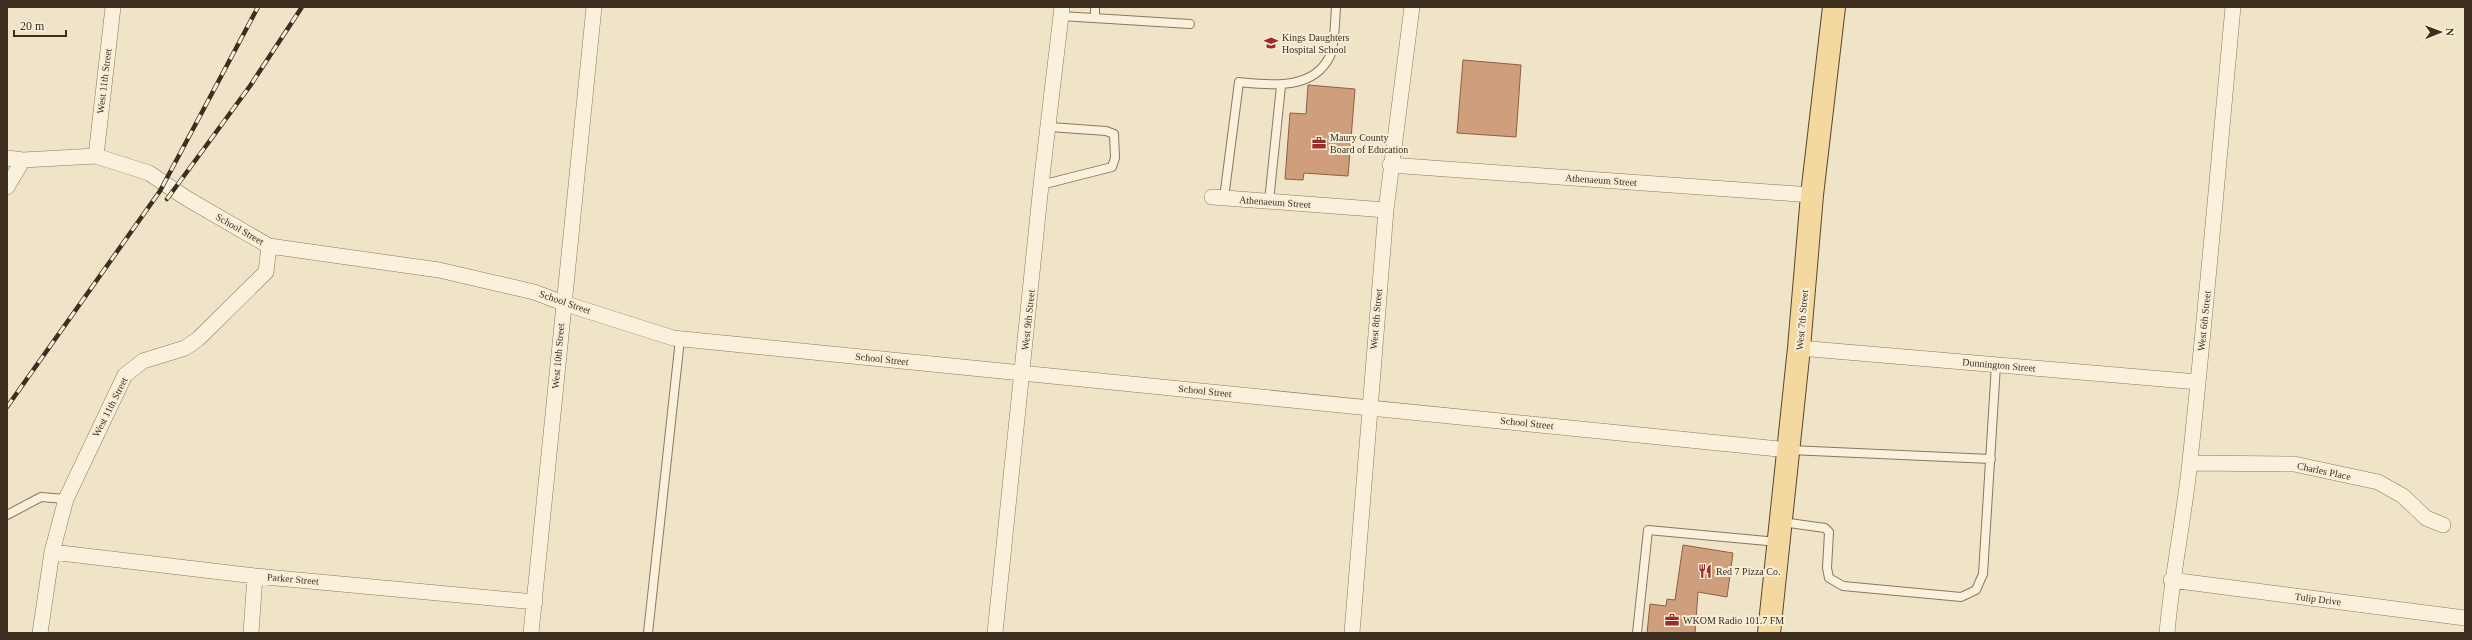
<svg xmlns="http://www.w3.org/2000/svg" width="2472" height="640" font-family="Georgia,serif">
	<rect width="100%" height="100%" fill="#f0e4c8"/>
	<path fill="#cf9f7d" stroke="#8d5f41" d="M 1463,60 L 1521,65 L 1516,137 L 1457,133 Z
		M 1308,85 L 1355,89 L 1348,176 L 1304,173 L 1303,180 L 1285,179 L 1290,113 L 1306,114 Z
		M 1683,545 L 1733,553 L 1727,597 L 1698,592 L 1695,633 L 1647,633 L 1650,604 L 1666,606 L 1667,599 L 1675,600 Z"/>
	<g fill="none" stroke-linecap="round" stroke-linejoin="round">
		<defs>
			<path id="service" d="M 1061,16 L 1190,24
				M 1095,18 L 1095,7
				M 1041,185 L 1112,167 L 1115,158 L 1114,134 L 1106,131 L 1050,127
				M 1224,198 L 1239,82 C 1270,85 1313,91 1330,56 C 1335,45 1335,20 1336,7
				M 1269,201 L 1281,86
				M 1790,450 L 1991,459
				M 7,515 L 41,497 L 66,499
				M 1782,522 L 1825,528 L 1829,532 L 1827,568 L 1829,578 L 1843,586 L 1961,597 L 1976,590 L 1983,574 L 1996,365
				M 648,633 L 680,339
				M 1637,633 L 1648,530 L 1778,542"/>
			<path id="minor" d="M 96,156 L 113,7
				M 7,158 L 23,160 L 96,156 L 149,173 L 186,198 L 269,246 L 439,270 L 534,292 L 563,303 L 673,338 L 1789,450
				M 1390,165 L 1812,195
				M 7,187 L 23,160
				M 1212,197 L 1386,210
				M 1799,348 L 2198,382
				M 2190,463 L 2294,464 L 2378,482 L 2403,496 L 2426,518 L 2443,525
				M 52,552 L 255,576 L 535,602
				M 2171,580 L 2465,618
				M 40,633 L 52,552 L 66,499 L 125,375 L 143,361 L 185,348 L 198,339 L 266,272 L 269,246
				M 251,633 L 255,576
				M 531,633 L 594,7
				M 995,633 L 1041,185 L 1062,7
				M 1352,633 L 1386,210 L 1412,7
				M 2167,633 C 2172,574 2184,519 2190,461 C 2206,310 2219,158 2233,7"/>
			<path id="primary" d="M 1769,633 L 1799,348 L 1812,195 L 1834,7"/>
		</defs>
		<use href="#service" stroke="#8d765c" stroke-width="10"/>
		<use href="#minor" stroke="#8d765c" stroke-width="16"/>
		<use href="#primary" stroke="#5b4430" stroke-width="24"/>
		<use href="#service" stroke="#faf1dc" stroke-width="8"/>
		<use href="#minor" stroke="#faf1dc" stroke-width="15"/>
		<use href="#primary" stroke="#f3d9a0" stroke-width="22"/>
		<defs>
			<path id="rail" d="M 167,199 L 250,86 L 302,7
				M 7,407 L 160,191 L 258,7"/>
		</defs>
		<use href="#rail" stroke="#3d2e20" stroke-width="4.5"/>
		<use href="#rail" stroke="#f7eed8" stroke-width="3" stroke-dasharray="9" stroke-linecap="butt"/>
	</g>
	<defs>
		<symbol id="school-bare" viewBox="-9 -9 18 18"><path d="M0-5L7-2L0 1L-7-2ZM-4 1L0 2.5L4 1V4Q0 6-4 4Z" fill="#9e2a2b" stroke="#f7eed8" stroke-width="2.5" paint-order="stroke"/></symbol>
		<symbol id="office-bare" viewBox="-9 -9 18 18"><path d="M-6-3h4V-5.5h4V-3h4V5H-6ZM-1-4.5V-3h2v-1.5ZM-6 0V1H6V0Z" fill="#9e2a2b" stroke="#f7eed8" stroke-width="2.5" paint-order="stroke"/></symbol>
		<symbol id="restaurant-bare" viewBox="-9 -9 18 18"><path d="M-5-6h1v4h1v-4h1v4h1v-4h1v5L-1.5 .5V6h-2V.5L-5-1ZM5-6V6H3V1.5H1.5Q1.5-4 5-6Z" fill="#9e2a2b" stroke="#f7eed8" stroke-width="2.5" paint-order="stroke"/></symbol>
	</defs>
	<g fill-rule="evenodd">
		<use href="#school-bare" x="1261" y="33" width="20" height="20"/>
		<use href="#office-bare" x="1309" y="133" width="20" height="20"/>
		<use href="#restaurant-bare" x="1695" y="561" width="20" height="20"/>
		<use href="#office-bare" x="1662" y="610" width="20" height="20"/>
	</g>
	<g text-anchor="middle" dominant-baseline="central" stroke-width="4" stroke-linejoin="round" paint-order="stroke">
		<g font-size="10" fill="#3d2e20" stroke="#f7eed8" text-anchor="start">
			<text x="1282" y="37">Kings Daughters<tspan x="1282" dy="12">Hospital School</tspan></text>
			<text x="1330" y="137">Maury County<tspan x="1330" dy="12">Board of Education</tspan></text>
			<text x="1716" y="571">Red 7 Pizza Co.</text>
			<text x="1683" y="620">WKOM Radio 101.7 FM</text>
		</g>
		<g font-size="10" fill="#3d2e20" stroke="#f7eed8">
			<text transform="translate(104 81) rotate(-83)">West 11th Street</text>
			<text transform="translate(1601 180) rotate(4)">Athenaeum Street</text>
			<text transform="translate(1275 202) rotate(4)">Athenaeum Street</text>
			<text transform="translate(240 229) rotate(30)">School Street</text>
			<text transform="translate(565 302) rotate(19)">School Street</text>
			<text transform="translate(1376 319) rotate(-85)">West 8th Street</text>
			<text transform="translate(1028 320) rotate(-84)">West 9th Street</text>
			<text transform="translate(1802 320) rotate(-85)">West 7th Street</text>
			<text transform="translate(2204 321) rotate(-84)">West 6th Street</text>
			<text transform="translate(558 356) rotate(-85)">West 10th Street</text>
			<text transform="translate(882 359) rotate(6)">School Street</text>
			<text transform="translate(1999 365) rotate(5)">Dunnington Street</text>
			<text transform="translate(1205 391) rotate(6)">School Street</text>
			<text transform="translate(110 407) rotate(-63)">West 11th Street</text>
			<text transform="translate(1527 423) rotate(6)">School Street</text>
			<text transform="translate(2324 471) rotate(12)">Charles Place</text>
			<text transform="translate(293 579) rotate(5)">Parker Street</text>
			<text transform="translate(2318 599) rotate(7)">Tulip Drive</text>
		</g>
	</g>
	<rect width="2472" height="640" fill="none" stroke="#3d2e20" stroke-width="16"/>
	<g transform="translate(2440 32) rotate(89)" stroke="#f7eed8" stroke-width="3" paint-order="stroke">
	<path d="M0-3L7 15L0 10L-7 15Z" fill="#3d2e20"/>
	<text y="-6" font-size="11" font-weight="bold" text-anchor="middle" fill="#3d2e20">N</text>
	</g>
	<path d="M14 30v6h52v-6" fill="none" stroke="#3d2e20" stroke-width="2"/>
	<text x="20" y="30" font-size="12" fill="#3d2e20" stroke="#f7eed8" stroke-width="3" paint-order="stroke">20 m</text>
</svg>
